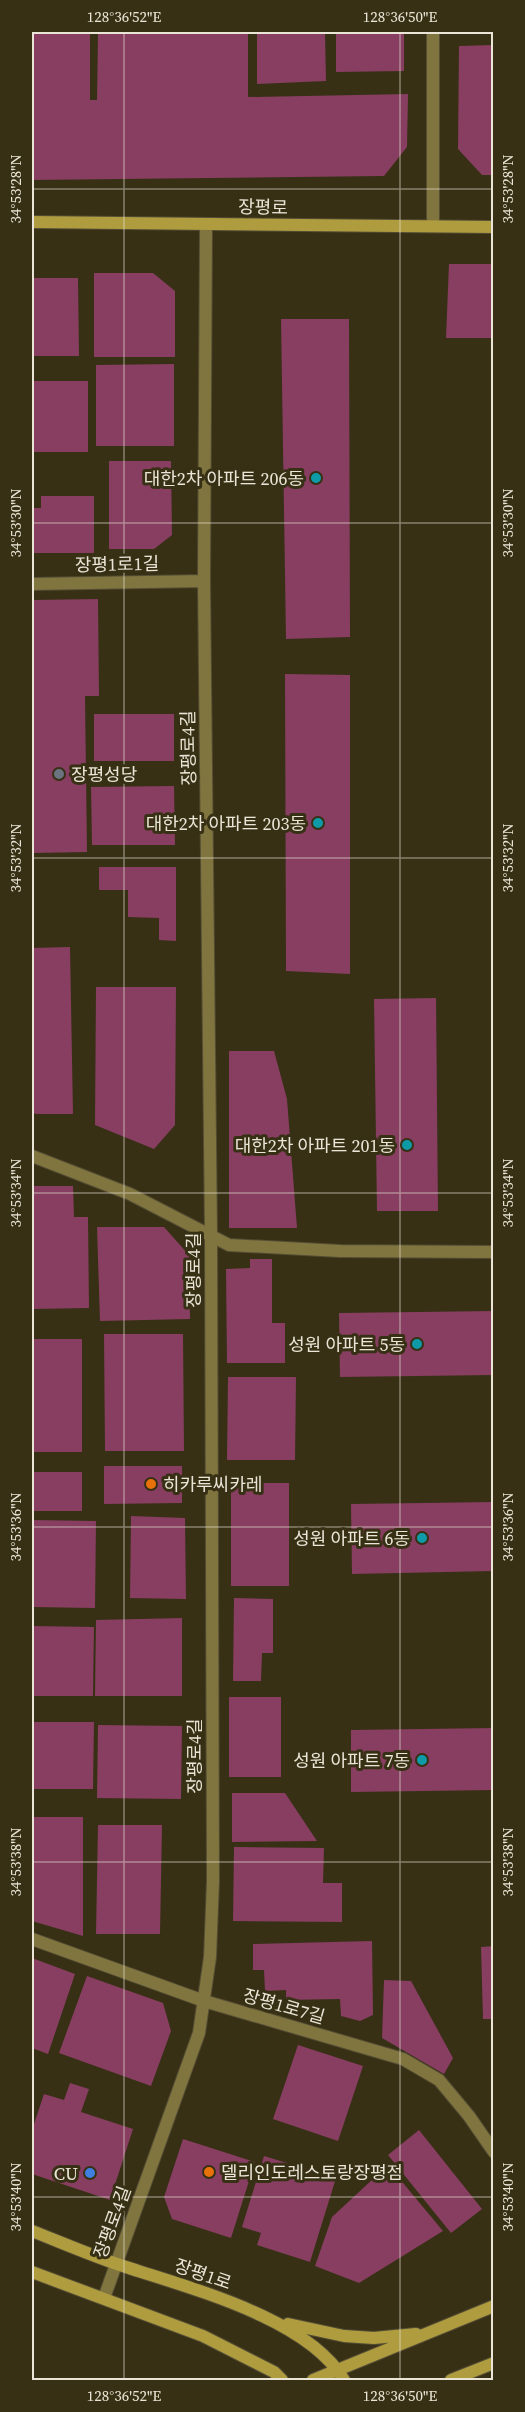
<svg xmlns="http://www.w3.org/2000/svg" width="525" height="2412" font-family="'Source Serif 4','Noto Sans KR',serif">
	<rect width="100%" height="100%" fill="#373015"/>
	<path fill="#873e61" d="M 32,32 L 90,32 L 90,100 L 97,100 L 98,34 L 248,32 L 248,97 L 408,94 L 407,147 L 384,176 L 32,180 Z
		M 257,32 L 325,32 L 326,81 L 257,84 Z
		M 336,32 L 404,32 L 404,71 L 336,72 Z
		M 494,45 L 494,175 L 482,175 L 458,149 L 459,46 Z
		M 449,264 L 494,264 L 494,338 L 446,338 Z
		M 94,273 L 153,273 L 175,291 L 175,357 L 94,357 Z
		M 32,278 L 78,278 L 79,356 L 32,356 Z
		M 281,319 L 349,319 L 350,637 L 286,639 Z
		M 174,364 L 174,446 L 96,446 L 96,365 Z
		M 32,381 L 88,381 L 88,452 L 32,452 Z
		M 109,461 L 171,461 L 172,535 L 154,549 L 109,549 Z
		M 41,496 L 94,496 L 94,553 L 32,553 L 32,508 L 41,508 Z
		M 98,599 L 99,696 L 85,696 L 87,852 L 32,853 L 32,600 Z
		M 285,674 L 350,675 L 350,974 L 286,971 Z
		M 94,714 L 174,714 L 174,761 L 94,761 Z
		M 174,786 L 175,845 L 92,845 L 91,787 Z
		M 99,867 L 176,867 L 176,941 L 159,940 L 159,918 L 128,917 L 128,890 L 99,890 Z
		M 70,947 L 73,1114 L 37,1114 L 32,1113 L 32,948 Z
		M 96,987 L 176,987 L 175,1125 L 154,1149 L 95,1125 Z
		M 436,998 L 438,1211 L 377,1211 L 374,999 Z
		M 229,1051 L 274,1051 L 287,1099 L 297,1228 L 229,1228 Z
		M 32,1186 L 73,1186 L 74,1217 L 88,1217 L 89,1308 L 32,1309 Z
		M 97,1227 L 164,1227 L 189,1255 L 190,1319 L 100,1321 Z
		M 250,1259 L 272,1259 L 272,1323 L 285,1323 L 285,1363 L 227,1363 L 226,1269 L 250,1268 Z
		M 494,1311 L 494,1375 L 340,1377 L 339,1313 Z
		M 104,1334 L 183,1334 L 184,1451 L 105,1451 Z
		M 32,1339 L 82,1339 L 82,1452 L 32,1452 Z
		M 228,1377 L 296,1377 L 295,1460 L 227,1460 Z
		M 104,1466 L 182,1466 L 182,1503 L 104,1504 Z
		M 32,1472 L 82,1472 L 82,1511 L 32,1511 Z
		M 231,1483 L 289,1483 L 289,1586 L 231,1586 Z
		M 494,1502 L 494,1571 L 352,1574 L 351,1504 Z
		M 131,1516 L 185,1518 L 186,1599 L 130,1598 Z
		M 32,1520 L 96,1521 L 95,1608 L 32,1607 Z
		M 234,1598 L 273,1599 L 273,1653 L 262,1653 L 261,1681 L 233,1681 Z
		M 182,1618 L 182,1696 L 95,1696 L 96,1620 Z
		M 32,1626 L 94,1627 L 93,1696 L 32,1696 Z
		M 229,1697 L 281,1697 L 281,1777 L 229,1777 Z
		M 32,1722 L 94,1722 L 93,1789 L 32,1789 Z
		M 98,1725 L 182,1726 L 181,1799 L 97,1798 Z
		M 494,1728 L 494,1790 L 351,1792 L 351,1730 Z
		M 232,1793 L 285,1793 L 317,1841 L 232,1842 Z
		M 32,1817 L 83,1817 L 83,1936 L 32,1921 Z
		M 98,1825 L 162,1825 L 160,1934 L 96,1934 Z
		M 234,1847 L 324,1848 L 323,1883 L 342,1883 L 342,1922 L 233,1921 Z
		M 372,1941 L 373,2015 L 360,2021 L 341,2016 L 340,1999 L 286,2000 L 286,1990 L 265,1991 L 264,1970 L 253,1970 L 253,1944 Z
		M 494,1946 L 494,2019 L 483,2019 L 481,1947 Z
		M 32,1958 L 75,1974 L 48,2054 L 32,2048 Z
		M 87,1976 L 163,2003 L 171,2031 L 151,2086 L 59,2053 Z
		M 384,1980 L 411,1981 L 453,2058 L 444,2074 L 382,2038 Z
		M 298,2045 L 363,2066 L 338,2141 L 273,2119 Z
		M 70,2083 L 89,2089 L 81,2112 L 133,2129 L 110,2200 L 32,2174 L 32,2130 L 44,2094 L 64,2100 Z
		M 419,2130 L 482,2209 L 451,2233 L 388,2155 Z
		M 183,2139 L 255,2162 L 231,2238 L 172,2219 L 164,2197 Z
		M 264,2156 L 336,2178 L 310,2262 L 257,2245 L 261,2233 L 242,2227 Z
		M 388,2165 L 443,2231 L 359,2283 L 315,2266 L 332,2217 Z"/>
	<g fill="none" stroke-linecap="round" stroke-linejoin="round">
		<defs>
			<path id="street" d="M 433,32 L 433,226
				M 32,584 L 204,581
				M 32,1156 L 130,1194 L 229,1245 L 340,1251 L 494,1252
				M 32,1939 L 204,2001 L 403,2059 L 439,2080 L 469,2116 L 494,2152
				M 104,2298 L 199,2033 L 210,1957 L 213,1881 L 211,1235 L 204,581 L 206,224"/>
			<path id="secondary" d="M 32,222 L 494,227
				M 32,2231 C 60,2242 88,2254 117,2264 C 184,2287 306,2316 344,2380
				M 32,2272 L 203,2336 L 274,2372 L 282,2380
				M 288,2324 L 344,2336 L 374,2338 L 416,2334
				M 313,2380 L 494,2306
				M 451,2380 L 494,2363"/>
		</defs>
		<use href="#street" stroke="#544d34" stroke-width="14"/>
		<use href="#secondary" stroke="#544d34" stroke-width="14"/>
		<use href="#street" stroke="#80753f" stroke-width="12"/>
		<use href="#secondary" stroke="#ae9c3f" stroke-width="12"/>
	</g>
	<path fill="none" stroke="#eae5d6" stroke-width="1.5" stroke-opacity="0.45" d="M 124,32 L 124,2380M 400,32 L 400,2380M 32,189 L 494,189M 32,523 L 494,523M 32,858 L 494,858M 32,1193 L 494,1193M 32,1527 L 494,1527M 32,1862 L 494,1862M 32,2197 L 494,2197"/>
	<g fill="#0f9aa8" stroke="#373015" stroke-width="2">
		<circle cx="316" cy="478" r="6"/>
		<circle cx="318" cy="823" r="6"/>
		<circle cx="407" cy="1145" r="6"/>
		<circle cx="417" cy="1344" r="6"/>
		<circle cx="422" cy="1538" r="6"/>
		<circle cx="422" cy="1760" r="6"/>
	</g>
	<circle fill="#6b7280" stroke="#373015" stroke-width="2" cx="59" cy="774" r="6"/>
	<g fill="#e8710a" stroke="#373015" stroke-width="2">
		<circle cx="151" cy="1484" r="6"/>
		<circle cx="209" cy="2172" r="6"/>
	</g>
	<circle fill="#3f7fe0" stroke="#373015" stroke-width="2" cx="90" cy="2173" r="6"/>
	<g text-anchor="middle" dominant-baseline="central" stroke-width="6" stroke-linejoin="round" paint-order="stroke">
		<g font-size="18" fill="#eae5d6" stroke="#373015">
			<text transform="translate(263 207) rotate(1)">장평로</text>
			<text transform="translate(117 564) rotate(-1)">장평1로1길</text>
			<text transform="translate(188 748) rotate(-91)">장평로4길</text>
			<text transform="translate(193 1270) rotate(-90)">장평로4길</text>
			<text transform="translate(194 1756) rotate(-90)">장평로4길</text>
			<text transform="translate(284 2006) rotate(16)">장평1로7길</text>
			<text transform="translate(112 2222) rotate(-70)">장평로4길</text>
			<text transform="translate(203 2274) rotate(19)">장평1로</text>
		</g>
		<g font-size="18" fill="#eae5d6" stroke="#373015" text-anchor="end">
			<text x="304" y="478">대한2차 아파트 206동</text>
			<text x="71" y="774" text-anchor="start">장평성당</text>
			<text x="306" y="823">대한2차 아파트 203동</text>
			<text x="395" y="1145">대한2차 아파트 201동</text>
			<text x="405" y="1344">성원 아파트 5동</text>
			<text x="163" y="1484" text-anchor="start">히카루씨카레</text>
			<text x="410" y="1538">성원 아파트 6동</text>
			<text x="410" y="1760">성원 아파트 7동</text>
			<text x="221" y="2172" text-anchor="start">델리인도레스토랑장평점</text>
			<text x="78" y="2173">CU</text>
		</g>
	</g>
	<rect width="525" height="2412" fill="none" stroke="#373015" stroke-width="66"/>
	<rect x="33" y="33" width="459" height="2346" fill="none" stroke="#eae5d6" stroke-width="2"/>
	<g font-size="15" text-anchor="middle" fill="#eae5d6">
		<text x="124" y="22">128°36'52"E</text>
		<text x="400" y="22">128°36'50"E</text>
		<text transform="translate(508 189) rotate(-90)" y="5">34°53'28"N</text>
		<text transform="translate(16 189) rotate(-90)" y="5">34°53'28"N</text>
		<text transform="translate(16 523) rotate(-90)" y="5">34°53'30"N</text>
		<text transform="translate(508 523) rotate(-90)" y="5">34°53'30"N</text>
		<text transform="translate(16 858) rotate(-90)" y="5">34°53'32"N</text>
		<text transform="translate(508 858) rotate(-90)" y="5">34°53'32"N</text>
		<text transform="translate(16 1193) rotate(-90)" y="5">34°53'34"N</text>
		<text transform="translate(508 1193) rotate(-90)" y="5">34°53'34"N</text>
		<text transform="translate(16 1527) rotate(-90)" y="5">34°53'36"N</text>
		<text transform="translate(508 1527) rotate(-90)" y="5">34°53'36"N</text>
		<text transform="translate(16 1862) rotate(-90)" y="5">34°53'38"N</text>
		<text transform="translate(508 1862) rotate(-90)" y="5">34°53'38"N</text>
		<text transform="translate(16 2197) rotate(-90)" y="5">34°53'40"N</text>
		<text transform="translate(508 2197) rotate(-90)" y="5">34°53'40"N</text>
		<text x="124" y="2401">128°36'52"E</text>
		<text x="400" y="2401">128°36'50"E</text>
	</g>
</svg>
